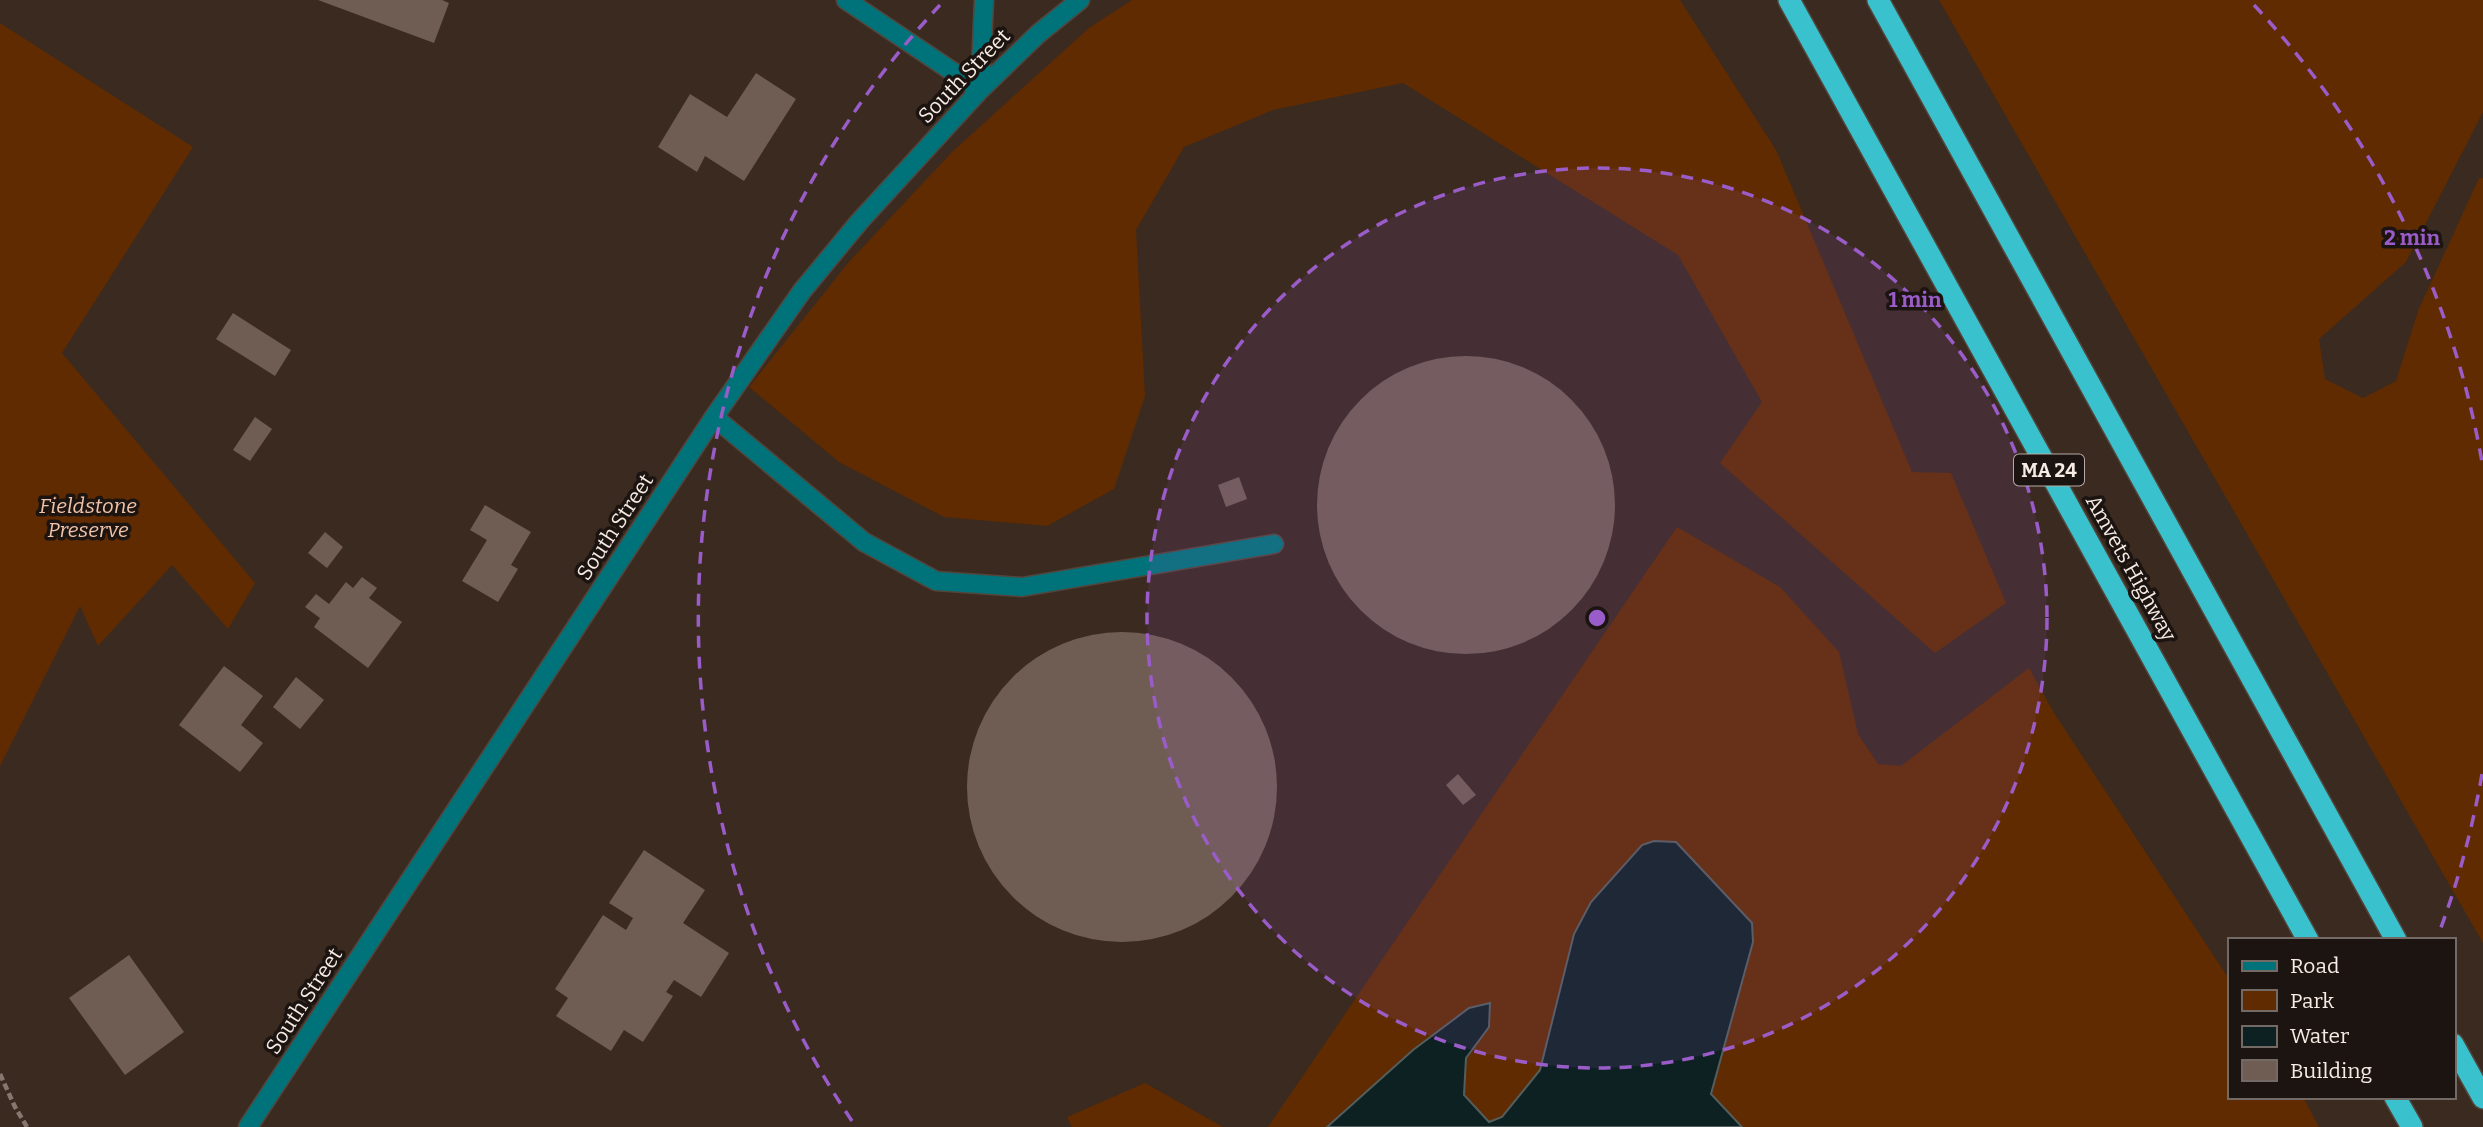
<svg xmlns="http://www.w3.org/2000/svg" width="2483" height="1127" font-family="Bitter,serif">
	<rect width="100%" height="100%" fill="#3a2a20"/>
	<path fill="#602b01" d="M 1132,0 L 1680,0 L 1776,150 L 1912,472 L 1951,473 L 2006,603 L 1935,653 L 1720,463 L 1762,402 L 1678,255 L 1403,83 L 1273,110 L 1184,147 L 1136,230 L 1145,396 L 1114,489 L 1047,526 L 944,517 L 839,462 L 749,387 L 848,263 L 952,152 L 1089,28 Z
		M 1939,0 L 2483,0 L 2483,112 L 2406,262 L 2319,339 L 2325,379 L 2363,398 L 2396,381 L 2418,311 L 2479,178 L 2483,178 L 2483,943 Z
		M 0,23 L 193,147 L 62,353 L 255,583 L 228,629 L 172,565 L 98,646 L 80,606 L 0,766 Z
		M 1677,527 L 1780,587 L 1839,652 L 1858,734 L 1878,764 L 1901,766 L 2029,668 L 2054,713 L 2229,979 L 2229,1097 L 2303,1097 L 2319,1127 L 1742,1127 L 1711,1094 L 1753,942 L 1752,924 L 1676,842 L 1654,841 L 1642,845 L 1591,902 L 1574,934 L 1540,1070 L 1502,1118 L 1489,1122 L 1464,1095 L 1466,1058 L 1489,1027 L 1469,1008 L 1413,1050 L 1327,1127 L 1268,1127 Z
		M 1145,1083 L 1223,1127 L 1072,1127 L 1067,1117 Z"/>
	<path fill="#0d2123" stroke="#535e5d" stroke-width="2" d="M 1654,841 L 1676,842 L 1752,923 L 1753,942 L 1711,1094 L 1742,1127 L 1327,1127 L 1413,1050 L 1469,1008 L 1490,1003 L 1489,1027 L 1466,1058 L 1464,1095 L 1489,1122 L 1502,1117 L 1540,1070 L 1574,934 L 1591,902 L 1642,845 Z"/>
	<path fill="#6f5d53" d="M 318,0 L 442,0 L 449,3 L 434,43 Z
		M 756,73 L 796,99 L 744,181 L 705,156 L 697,172 L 658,147 L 690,94 L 727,117 Z
		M 233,313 L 291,350 L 275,376 L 216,339 Z
		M1317 505a149 149 0 1 1 298 0a149 149 0 1 1-298 0Z
		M 255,417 L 272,429 L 250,461 L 233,450 Z
		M 1239,477 L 1247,499 L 1226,507 L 1218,485 Z
		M 485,505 L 531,532 L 511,565 L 518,569 L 498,602 L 462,581 L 487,540 L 470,530 Z
		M 325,532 L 343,547 L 327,568 L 308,553 Z
		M 362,577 L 377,588 L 369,598 L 402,622 L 368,668 L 314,627 L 320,618 L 305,607 L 316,594 L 329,604 L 346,582 L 353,588 Z
		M967 787a155 155 0 1 1 310 0a155 155 0 1 1-310 0Z
		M 224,666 L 263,696 L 241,725 L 263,743 L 240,772 L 179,725 Z
		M 296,677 L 324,700 L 300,729 L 273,707 Z
		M 1458,774 L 1476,795 L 1463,805 L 1446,785 Z
		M 644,850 L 705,890 L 683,923 L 729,953 L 701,997 L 674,980 L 666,992 L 673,996 L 643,1042 L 624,1030 L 611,1051 L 556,1016 L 568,998 L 555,989 L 603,915 L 626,930 L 633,918 L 609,903 Z
		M 129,955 L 184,1032 L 125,1075 L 69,998 Z"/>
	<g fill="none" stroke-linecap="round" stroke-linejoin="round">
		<defs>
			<path id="minor" d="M 846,0 L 980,90
				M 980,90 L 984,0
				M 714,417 L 864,542 L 936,581 L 1022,587 L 1274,544
				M 248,1127 L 714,417 L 802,291 L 859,222 L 980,90 L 1038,34 L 1080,0"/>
			<path id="highway" d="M 1789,0 L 2308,940
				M 1878,0 L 2396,940
				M 2453,1044 L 2483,1098
				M 2395,1097 L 2412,1127"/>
		</defs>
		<use href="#minor" stroke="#54453c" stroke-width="21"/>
		<use href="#highway" stroke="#54453c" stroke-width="24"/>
		<path stroke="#85776e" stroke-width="4.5" stroke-dasharray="7 3.5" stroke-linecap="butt" d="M 0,1074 L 15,1107 L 27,1127"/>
		<use href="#minor" stroke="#007279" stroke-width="18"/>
		<use href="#highway" stroke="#39c2cd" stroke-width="21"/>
	</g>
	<circle cx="1597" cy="618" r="450" fill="#9a5cc8" fill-opacity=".12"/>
	<g fill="none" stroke="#9a5cc8" stroke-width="3.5" stroke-dasharray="12 9">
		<circle cx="1597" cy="618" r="450"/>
		<path d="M2482 774A899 899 0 0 1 2439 933M852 1121A899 899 0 0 1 940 5M2254 5A899 899 0 0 1 2482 462"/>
	</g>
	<g text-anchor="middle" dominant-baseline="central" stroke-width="7" stroke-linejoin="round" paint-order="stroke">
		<rect fill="#1c1410" stroke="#b5aaa5" stroke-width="2" x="2014" y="454.5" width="70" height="31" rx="5"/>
		<g font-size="19" font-weight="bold" fill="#f6ebe5">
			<text x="2049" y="470">MA 24</text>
		</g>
		<g font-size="21" fill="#f6ebe5" stroke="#1c1410">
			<text transform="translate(964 76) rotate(-46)">South Street</text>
			<text transform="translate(615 527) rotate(-57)">South Street</text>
			<text transform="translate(2131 568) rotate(61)">Amvets Highway</text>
			<text transform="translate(304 1001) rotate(-57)">South Street</text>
		</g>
		<g font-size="21" font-style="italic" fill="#f0c2a8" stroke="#1c1410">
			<text x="88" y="506">Fieldstone<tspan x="88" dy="24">Preserve</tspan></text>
		</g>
	</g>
	<circle cx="1597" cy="618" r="10" fill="#9a5cc8" stroke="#1c1410" stroke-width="3.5"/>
	<g font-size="21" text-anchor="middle" font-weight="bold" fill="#9a5cc8" stroke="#1c1410" stroke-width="7" stroke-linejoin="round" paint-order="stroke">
		<text x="2412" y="245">2 min</text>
		<text x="1915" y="307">1 min</text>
	</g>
	<rect x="2228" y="938" width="228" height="161" fill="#1c1410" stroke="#736a65" stroke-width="2"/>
	<rect x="2242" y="961" width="35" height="10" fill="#007279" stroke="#736a65" stroke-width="2"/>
	<text x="2290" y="973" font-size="21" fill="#f6ebe5">Road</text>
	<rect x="2242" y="990" width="35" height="21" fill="#602b01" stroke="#736a65" stroke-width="2"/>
	<text x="2290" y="1008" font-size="21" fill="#f6ebe5">Park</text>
	<rect x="2242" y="1026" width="35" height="21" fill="#0d2123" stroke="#736a65" stroke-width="2"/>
	<text x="2290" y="1043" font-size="21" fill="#f6ebe5">Water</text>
	<rect x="2242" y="1060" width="35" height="21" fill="#6f5d53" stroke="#736a65" stroke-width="2"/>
	<text x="2290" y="1078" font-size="21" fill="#f6ebe5">Building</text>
</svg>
